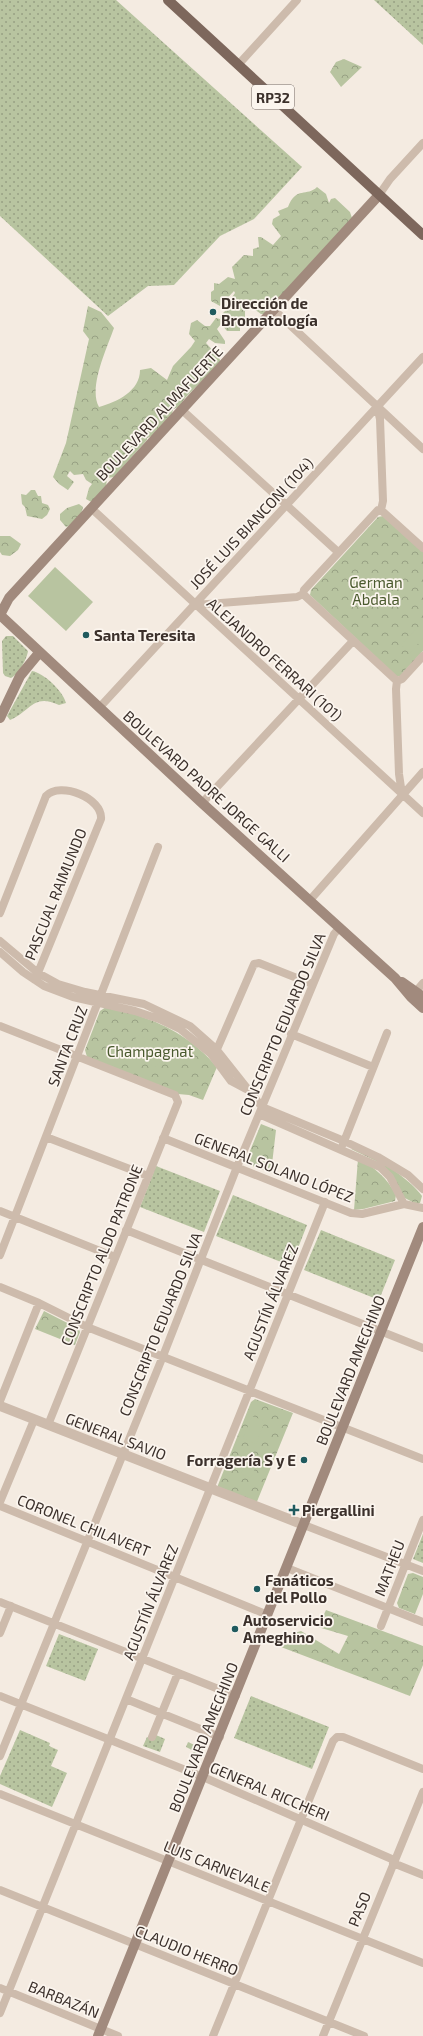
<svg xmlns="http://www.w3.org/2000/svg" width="423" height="2036" font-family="'Exo 2',sans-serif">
	<defs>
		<pattern id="grass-dots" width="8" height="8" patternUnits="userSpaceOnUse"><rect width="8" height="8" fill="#b8c4a0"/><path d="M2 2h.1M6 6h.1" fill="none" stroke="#97a083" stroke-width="1.8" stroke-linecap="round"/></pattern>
		<pattern id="forest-crowns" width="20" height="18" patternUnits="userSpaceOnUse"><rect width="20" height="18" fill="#b8c4a0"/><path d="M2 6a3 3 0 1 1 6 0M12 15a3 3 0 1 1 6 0" fill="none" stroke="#97a083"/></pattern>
	</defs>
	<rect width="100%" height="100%" fill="#f4ebe1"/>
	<path fill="url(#grass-dots)" d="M 0,0 L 116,0 L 302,167 L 254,219 L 220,236 L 174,285 L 148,286 L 108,316 L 0,216 Z
		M 374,0 L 423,0 L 423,45 Z
		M 6,636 L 13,636 L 28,651 C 27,659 18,675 11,678 L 5,676 L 3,673 L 2,641 Z
		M 32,671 C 44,673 63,691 66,703 L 59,705 C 33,693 31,711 10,720 L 7,716 Z
		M 156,1166 L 220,1191 L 204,1232 L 140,1207 Z
		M 233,1195 L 307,1225 L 291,1266 L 216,1236 Z
		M 321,1230 L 395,1260 L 379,1300 L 304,1270 Z
		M 423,1534 L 423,1563 L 413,1559 Z
		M 59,1634 L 98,1649 L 85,1681 L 46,1666 Z
		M 251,1696 L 329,1727 L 312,1769 L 234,1738 Z
		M 20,1730 L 50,1743 L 49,1746 L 58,1750 L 51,1766 L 67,1773 L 52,1807 L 0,1784 L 0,1776 Z
		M 156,1735 L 165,1739 L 160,1752 L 143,1746 L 147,1737 L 154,1740 Z
		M 188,1742 L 203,1749 L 195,1767 L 189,1764 L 194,1751 L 186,1747 Z"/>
	<path fill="url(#forest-crowns)" d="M 344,59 L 362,67 L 341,87 L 330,72 L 336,62 Z
		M 317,187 L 326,194 L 329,203 L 331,199 L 335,198 L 350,212 L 352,218 L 273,304 L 263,304 L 266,307 L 265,314 L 261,314 L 254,309 L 245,311 L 245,320 L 240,323 L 240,331 L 227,331 L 221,324 L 217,329 L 225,341 L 225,344 L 215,343 L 209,339 L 206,343 L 218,356 L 221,362 L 185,398 L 179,407 L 173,409 L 172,414 L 152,436 L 147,438 L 147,440 L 114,477 L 107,478 L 106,487 L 93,503 L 86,499 L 89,488 L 92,484 L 86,480 L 83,474 L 74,475 L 70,471 L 67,476 L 74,482 L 68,490 L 59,484 L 53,477 L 66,443 L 89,339 L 83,331 L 88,306 L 101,312 L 114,328 C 107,348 88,388 99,407 C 117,402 140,391 140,370 L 151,368 L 167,380 L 173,366 L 191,347 L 195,341 L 189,334 L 191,323 L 197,320 L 205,326 L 210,326 L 216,318 L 220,319 L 220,316 L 227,309 L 226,305 L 235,293 L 234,291 L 220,306 L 211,301 L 211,292 L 214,290 L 214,283 L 219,284 L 228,277 L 235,279 L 232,267 L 244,255 L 253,256 L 253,249 L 259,247 L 258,237 L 261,237 L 273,245 L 281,236 L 272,224 L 273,219 L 280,215 L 278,211 L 288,207 C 296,186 307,197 317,187 Z
		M 31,490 L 35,490 L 38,496 L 41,496 L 42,503 L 48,505 L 50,509 L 47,515 L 42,519 L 27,516 L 25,507 L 22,504 L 21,494 L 26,495 Z
		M 79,504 L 83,507 C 81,517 76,523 66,527 L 60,520 L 60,514 L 67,508 Z
		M 383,516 L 423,552 L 423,651 L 400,676 L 396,676 L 310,595 L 311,590 L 378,517 Z
		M 0,536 L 10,536 L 21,544 L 18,550 L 10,556 L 2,555 L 0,552 Z
		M 106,1007 C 151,1017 186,1031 217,1067 L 203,1100 L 189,1095 L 178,1094 L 87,1057 L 85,1050 L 100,1011 Z
		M 261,1124 L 276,1130 L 271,1173 L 245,1163 Z
		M 351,1149 C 368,1149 412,1181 422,1196 L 420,1203 L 416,1204 L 405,1198 L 378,1162 Z
		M 358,1159 C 375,1167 387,1178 396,1195 L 395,1201 L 363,1209 L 354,1210 Z
		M 44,1311 L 79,1329 L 80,1332 L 75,1345 L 35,1329 Z
		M 255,1399 L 293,1413 L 256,1504 L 218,1487 L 218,1485 L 251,1402 Z
		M 413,1573 L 423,1577 L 423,1594 L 415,1614 L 399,1608 L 397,1603 L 408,1574 Z
		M 326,1610 L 423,1646 L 423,1665 L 410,1696 L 281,1647 L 285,1636 L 301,1631 L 339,1654 L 348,1636 L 318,1627 Z"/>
	<path fill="#b8c4a0" d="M 55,567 L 93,602 L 66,631 L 28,596 Z
		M 418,627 L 423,632 L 423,638 L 410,653 L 401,645 Z
		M 137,1035 L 166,1046 L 157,1067 L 128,1056 Z
		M 252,1416 L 265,1421 L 256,1444 L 243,1438 Z
		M 250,1452 L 260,1456 L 251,1478 L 241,1474 Z"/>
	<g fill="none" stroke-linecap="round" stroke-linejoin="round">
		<path stroke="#cdbbac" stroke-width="8" d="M 238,65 L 297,0
			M 379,195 L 390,179 L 423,143
			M 274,310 L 423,449
			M 377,406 L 380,419 L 383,501 L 381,510
			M 182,410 L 338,552
			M 91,508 L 423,813
			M 381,510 L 423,548
			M 303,594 L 397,681
			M 303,594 L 304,590 L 378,510 L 381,510
			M 195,605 L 297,597 L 303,594
			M 397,681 L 396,689 L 399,774 L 402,794
			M 397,681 L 402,679 L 423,656
			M 99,708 L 423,357
			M 202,803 L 353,641
			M 310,900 L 423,772
			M 0,913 L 46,796 C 60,781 103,798 101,819 L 35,980
			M 0,941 L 38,973 L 58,984 L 85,992 L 144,1004 L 190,1026 L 216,1049 L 262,1107 L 344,1141 L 378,1157 L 408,1175 L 423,1189
			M 0,952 L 23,972 L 44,986 L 73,997 L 135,1011 L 159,1019 L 180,1029 L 211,1054 L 231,1081 L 246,1089
			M 412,996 L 423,983
			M 0,1026 L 175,1095 L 178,1102 L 48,1425
			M 291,1034 L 373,1067
			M 212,1053 L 218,1047 L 254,964 L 259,963 L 312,984
			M 259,1114 L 380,1167 L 390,1177 L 404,1204
			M 46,1137 L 148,1176
			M 163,1138 L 351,1213 L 362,1214 L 404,1204 L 423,1208
			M 343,1144 L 387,1033
			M 0,1211 L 115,1257
			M 126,1230 L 423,1348
			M 0,1255 L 158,847
			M 0,1287 L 39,1303 L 87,1327 L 423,1459
			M 0,1401 L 39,1303
			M 0,1502 L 34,1420
			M 0,1506 L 268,1615
			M 304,1525 L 423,1571
			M 287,1568 L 423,1622
			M 0,1602 L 236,1696
			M 381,1626 L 423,1520
			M 0,1633 L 11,1606
			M 0,1696 L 203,1777 L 394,1860
			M 126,1699 L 220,1737
			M 152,1737 L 178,1673
			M 0,1756 L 163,1356 L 237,1167 L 334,934 L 340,927
			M 0,1794 L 423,1963
			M 393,1863 L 423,1875
			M 0,1890 L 364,2036
			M 0,1988 L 118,2036
			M 0,2013 L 325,1202
			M 213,2036 L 333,1741 L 337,1737 L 343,1737 L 423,1769
			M 323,2036 L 423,1792"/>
		<path stroke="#cdbbac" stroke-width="10" d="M 0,1406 L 304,1525"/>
		<path stroke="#a18a7d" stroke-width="10" d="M 0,615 L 202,803 L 395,978 L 411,997 L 423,1008
			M 0,615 L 9,598 L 379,195
			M 0,718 L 20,676 L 39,653
			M 402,982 L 423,997
			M 98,2036 L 423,1227"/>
		<path stroke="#7d675c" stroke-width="10" d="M 168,0 L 423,235"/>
	</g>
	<g fill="#1f5a5e" stroke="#fbf5ee" stroke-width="1.5">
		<circle cx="213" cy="312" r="4"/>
		<circle cx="86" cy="635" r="4"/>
		<circle cx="304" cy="1460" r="4"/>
		<path d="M292 1504h4v4h4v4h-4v4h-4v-4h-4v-4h4z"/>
		<circle cx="257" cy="1589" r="4"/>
		<circle cx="235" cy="1629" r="4"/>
	</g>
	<g text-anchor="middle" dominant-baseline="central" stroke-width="3.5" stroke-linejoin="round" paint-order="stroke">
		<rect fill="#fbf5ee" stroke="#756b66" stroke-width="1" x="252" y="85" width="42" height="24" rx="3"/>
		<g font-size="14" font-weight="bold" fill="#3b302b">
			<text x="273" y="97">RP32</text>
		</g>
		<g font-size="15" font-weight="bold" fill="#3b302b" stroke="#fbf5ee" text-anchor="start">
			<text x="221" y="303">Dirección de<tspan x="221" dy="17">Bromatología</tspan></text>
			<text x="94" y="635">Santa Teresita</text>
			<text x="296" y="1460" text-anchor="end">Forragería S y E</text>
			<text x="302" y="1510">Piergallini</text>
			<text x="265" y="1580">Fanáticos<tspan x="265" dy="17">del Pollo</tspan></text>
			<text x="243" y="1620">Autoservicio<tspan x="243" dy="17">Ameghino</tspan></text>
		</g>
		<g font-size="15" fill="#3b302b" stroke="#fbf5ee">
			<text transform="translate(159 413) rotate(-47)">BOULEVARD ALMAFUERTE</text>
			<text transform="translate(251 523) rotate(-47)">JOSÉ LUIS BIANCONI (104)</text>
			<text transform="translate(275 659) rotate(42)">ALEJANDRO FERRARI (101)</text>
			<text transform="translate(207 786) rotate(42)">BOULEVARD PADRE JORGE GALLI</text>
			<text transform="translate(55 894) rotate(-68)">PASCUAL RAIMUNDO</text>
			<text transform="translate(282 1024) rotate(-67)">CONSCRIPTO EDUARDO SILVA</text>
			<text transform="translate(67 1046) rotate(-69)">SANTA CRUZ</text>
			<text transform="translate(274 1167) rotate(21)">GENERAL SOLANO LÓPEZ</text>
			<text transform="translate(101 1255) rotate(-68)">CONSCRIPTO ALDO PATRONE</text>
			<text transform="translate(270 1302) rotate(-68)">AGUSTÍN ÁLVAREZ</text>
			<text transform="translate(160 1324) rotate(-68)">CONSCRIPTO EDUARDO SILVA</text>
			<text transform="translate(350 1370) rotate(-68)">BOULEVARD AMEGHINO</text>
			<text transform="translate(116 1436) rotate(21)">GENERAL SAVIO</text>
			<text transform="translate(84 1525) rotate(22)">CORONEL CHILAVERT</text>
			<text transform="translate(389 1568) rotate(-69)">MATHEU</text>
			<text transform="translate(150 1602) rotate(-68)">AGUSTÍN ÁLVAREZ</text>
			<text transform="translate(203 1737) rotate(-68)">BOULEVARD AMEGHINO</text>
			<text transform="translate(270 1791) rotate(23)">GENERAL RICCHERI</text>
			<text transform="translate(217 1866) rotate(22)">LUIS CARNEVALE</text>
			<text transform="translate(359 1909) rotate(-68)">PASO</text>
			<text transform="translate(187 1950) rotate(22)">CLAUDIO HERRO</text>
			<text transform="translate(64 1999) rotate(22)">BARBAZÁN</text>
		</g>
		<g font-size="15" fill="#4a5a2e" stroke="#fbf5ee">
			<text x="376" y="582">German<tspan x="376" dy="17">Abdala</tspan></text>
			<text x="150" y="1051">Champagnat</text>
		</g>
	</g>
</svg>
